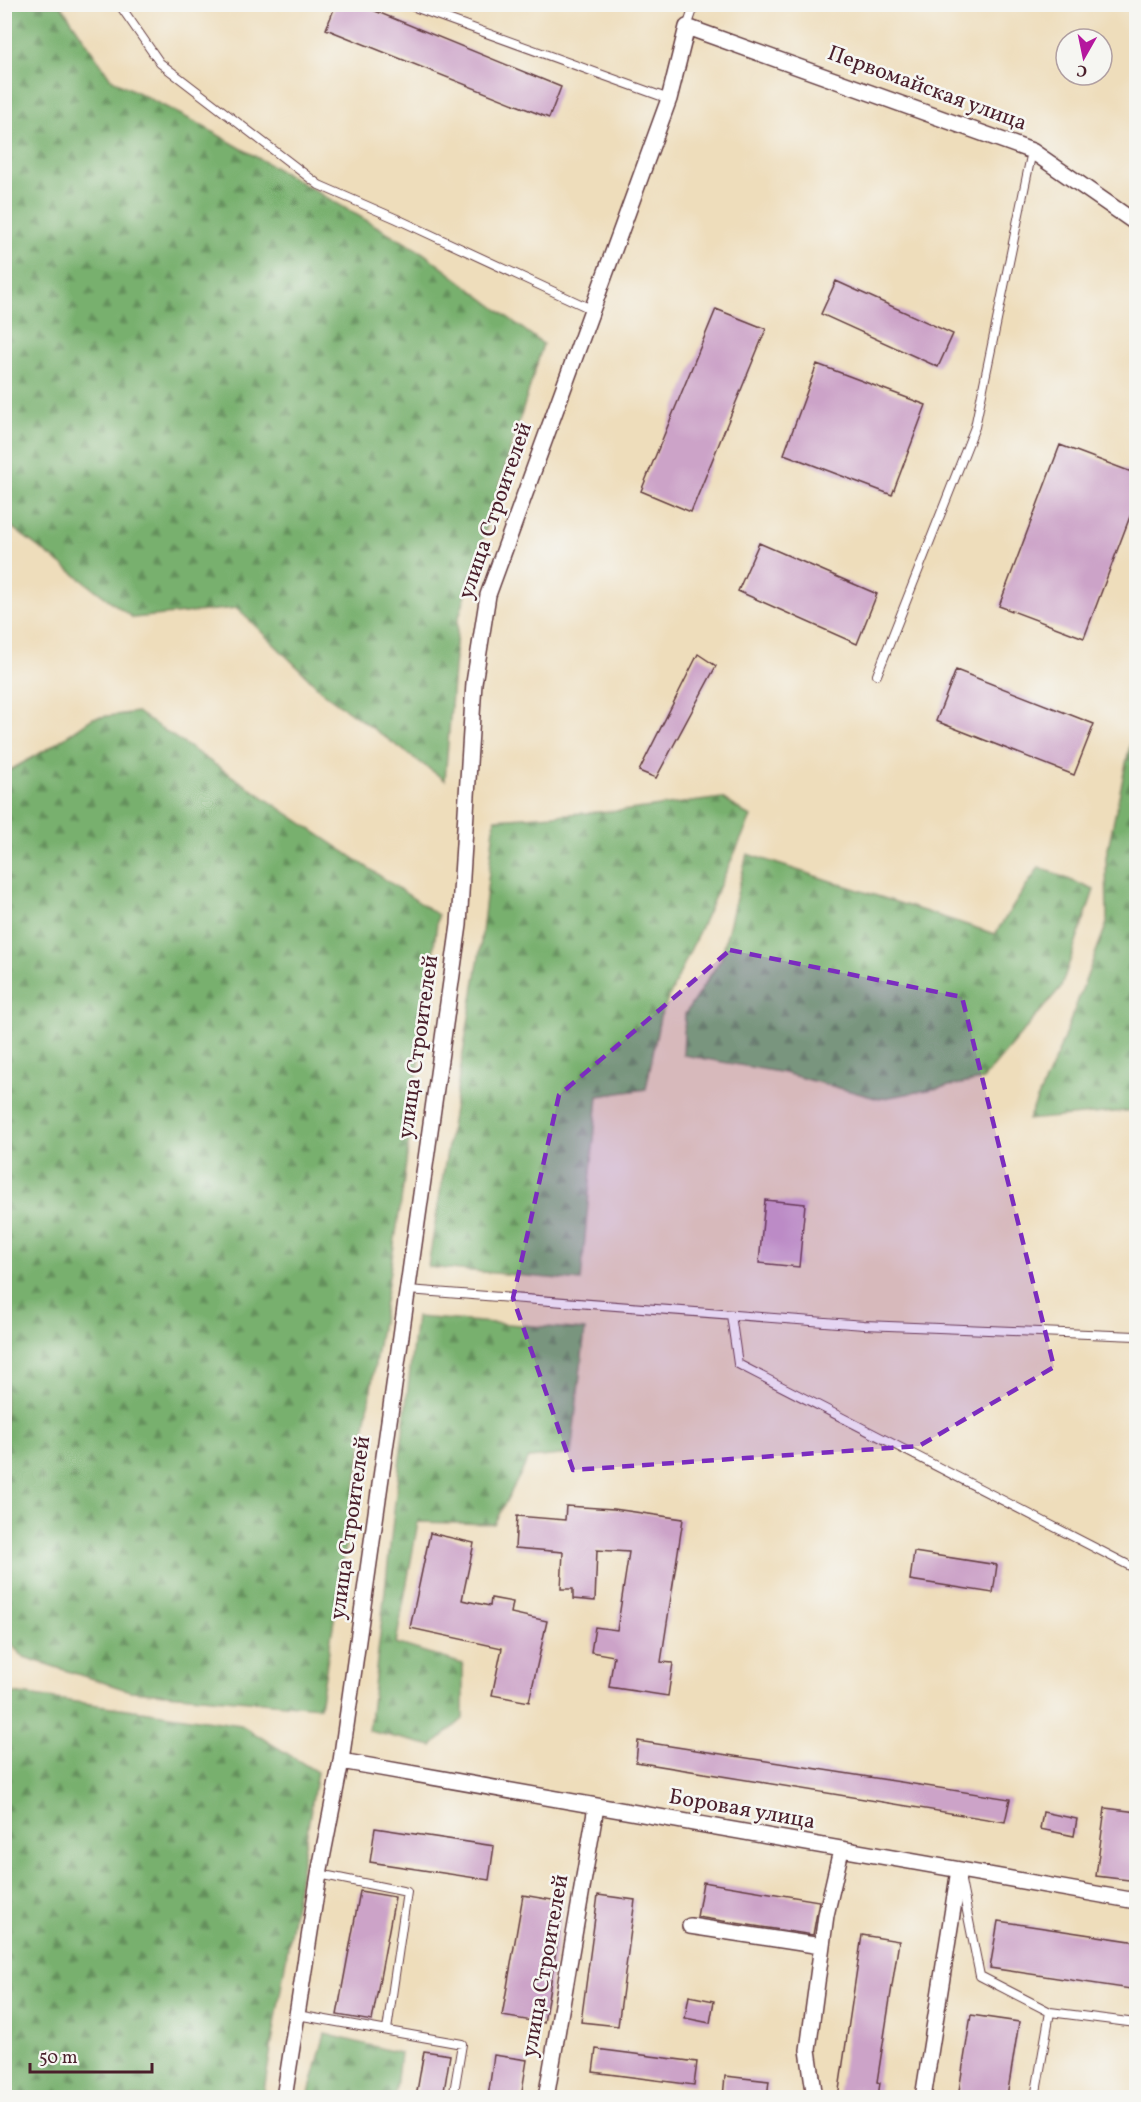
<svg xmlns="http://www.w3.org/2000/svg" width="1141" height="2102" font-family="Vollkorn,serif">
	<defs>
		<pattern id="forest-firs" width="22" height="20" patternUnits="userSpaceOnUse" patternTransform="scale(1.5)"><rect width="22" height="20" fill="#78b06e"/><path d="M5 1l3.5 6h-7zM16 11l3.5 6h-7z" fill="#648f5b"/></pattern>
	</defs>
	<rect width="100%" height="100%" fill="#f6f6f2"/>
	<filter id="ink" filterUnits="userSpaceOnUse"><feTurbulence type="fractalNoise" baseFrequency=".0167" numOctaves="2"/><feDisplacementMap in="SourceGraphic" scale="12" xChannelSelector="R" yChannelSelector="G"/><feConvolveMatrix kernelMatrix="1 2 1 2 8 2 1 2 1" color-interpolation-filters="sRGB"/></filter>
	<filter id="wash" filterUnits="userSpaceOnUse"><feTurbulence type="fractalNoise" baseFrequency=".008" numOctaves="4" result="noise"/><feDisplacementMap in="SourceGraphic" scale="24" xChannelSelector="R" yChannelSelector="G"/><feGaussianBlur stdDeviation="1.35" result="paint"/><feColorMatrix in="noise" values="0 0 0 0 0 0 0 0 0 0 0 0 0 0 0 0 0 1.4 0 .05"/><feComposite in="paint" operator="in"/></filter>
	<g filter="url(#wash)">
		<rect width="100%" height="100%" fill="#edb"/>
		<path fill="url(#forest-firs)" stroke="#61684c" stroke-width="1.5" d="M 4,5 L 61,5 L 111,79 L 199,124 L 423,253 L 543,344 L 458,620 L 445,780 L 326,695 L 237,608 L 133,618 L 5,522 Z
			M 137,712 L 438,915 L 401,1202 L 320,1707 L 130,1691 L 24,1657 L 5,1639 L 5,773 L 49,748 L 93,718 Z
			M 1136,717 L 1136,1110 L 1028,1120 L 1060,1048 L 1107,923 L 1106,857 Z
			M 722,798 L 751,817 L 660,1017 L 646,1089 L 598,1096 L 581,1281 L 428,1267 L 480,950 L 495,819 L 629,810 Z
			M 747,854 L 995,934 L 1039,867 L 1094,890 L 1061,987 L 982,1080 L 879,1099 L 784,1073 L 683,1055 L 685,1014 L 721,959 Z
			M 416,1317 L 585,1330 L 571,1454 L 529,1458 L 494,1524 L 418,1522 L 396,1643 L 463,1664 L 463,1719 L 432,1746 L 369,1731 Z
			M 5,1692 L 241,1725 L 317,1772 L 263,2097 L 5,2097 Z
			M 325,2034 L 400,2053 L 395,2097 L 308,2097 Z"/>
		<g id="blocks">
			<path fill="#cca3c8" d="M 336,4 L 358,4 L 561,87 L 549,118 L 326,29 Z
				M 836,281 L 953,334 L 938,367 L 821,314 Z
				M 716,309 L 766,329 L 691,512 L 641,491 Z
				M 817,364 L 926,405 L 892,495 L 784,454 Z
				M 1060,445 L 1137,474 L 1137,498 L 1084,638 L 999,606 Z
				M 759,543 L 877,594 L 857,644 L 738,591 Z
				M 698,654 L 716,666 L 656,778 L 639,771 Z
				M 956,670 L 1094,724 L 1074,775 L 936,721 Z
				M 765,1200 L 805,1204 L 799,1267 L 759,1263 Z
				M 566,1506 L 614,1509 L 683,1519 L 661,1662 L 673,1663 L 668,1696 L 609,1687 L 614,1656 L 591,1652 L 595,1627 L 617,1630 L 629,1552 L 597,1550 L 595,1601 L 573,1599 L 573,1589 L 561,1589 L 563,1552 L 515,1548 L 517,1516 L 565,1520 Z
				M 430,1533 L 474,1543 L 462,1600 L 490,1606 L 491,1598 L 513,1602 L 511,1613 L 547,1621 L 529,1702 L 492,1695 L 502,1648 L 410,1628 Z
				M 914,1552 L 997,1565 L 993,1593 L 910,1580 Z
				M 638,1741 L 1010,1799 L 1005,1822 L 636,1762 Z
				M 1105,1808 L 1137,1812 L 1137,1881 L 1096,1876 Z
				M 1043,1812 L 1077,1819 L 1074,1836 L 1040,1829 Z
				M 375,1828 L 494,1846 L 489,1880 L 370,1862 Z
				M 703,1882 L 819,1901 L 813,1935 L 697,1917 Z
				M 360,1891 L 395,1897 L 372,2021 L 337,2015 Z
				M 523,1895 L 564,1902 L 544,2023 L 502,2016 Z
				M 598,1895 L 635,1900 L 618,2026 L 581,2022 Z
				M 998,1921 L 1137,1942 L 1137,1990 L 990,1968 Z
				M 862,1935 L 899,1941 L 877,2082 L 880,2083 L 878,2097 L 838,2097 Z
				M 689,1996 L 714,2001 L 710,2023 L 685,2018 Z
				M 971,2015 L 1019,2022 L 1007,2097 L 958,2097 Z
				M 596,2049 L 697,2062 L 694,2085 L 593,2072 Z
				M 424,2051 L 450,2055 L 443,2097 L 416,2097 Z
				M 494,2055 L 527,2060 L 521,2097 L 488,2097 Z
				M 725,2076 L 769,2081 L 767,2097 L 723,2097 Z"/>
		</g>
	</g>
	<g filter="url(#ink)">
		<use href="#blocks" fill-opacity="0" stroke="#633c41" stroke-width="1.5"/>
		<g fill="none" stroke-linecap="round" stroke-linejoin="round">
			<defs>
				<path id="service" d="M 119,4 L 160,63 L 319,185 L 397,219 L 591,309
					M 406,4 L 669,99
					M 687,27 L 695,4
					M 877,675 L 975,427 L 1032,151
					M 408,1290 L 864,1325 L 1136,1336
					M 731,1315 L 738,1364 L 1136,1569
					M 319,1874 L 407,1892 L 387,2030
					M 961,1881 L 980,1976 L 1050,2012 L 1136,2023
					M 297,2015 L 462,2044 L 453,2098
					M 1035,2098 L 1050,2012"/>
				<path id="minor" d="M 341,1761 L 1136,1901
					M 690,1926 L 821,1946
					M 284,2098 L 319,1874 L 341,1761 L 459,925 L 474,683 L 488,595 L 669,99 L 687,27 L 1032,151 L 1136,223
					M 546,2098 L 596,1807
					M 815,2098 L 808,2050 L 826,1915 L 841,1850
					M 923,2098 L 959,1870"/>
			</defs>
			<use href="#service" stroke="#633c41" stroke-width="10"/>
			<use href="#minor" stroke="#633c41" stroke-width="18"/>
			<use href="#service" stroke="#fff" stroke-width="8"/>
			<use href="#minor" stroke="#fff" stroke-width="15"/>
		</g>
	</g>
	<path fill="#7b2cbf" fill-opacity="0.2" stroke="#7b2cbf" stroke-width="4.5" stroke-dasharray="12 8" stroke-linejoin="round" d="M 730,950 L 962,997 L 1054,1367 L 919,1446 L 573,1470 L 513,1298 L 559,1095 Z"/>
	<g text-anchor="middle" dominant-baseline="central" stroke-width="5" stroke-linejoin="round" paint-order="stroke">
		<g font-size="22" fill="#4a1f2b" stroke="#f6f6f2">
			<text transform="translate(927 89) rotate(20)">Первомайская улица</text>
			<text transform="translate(496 511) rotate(-71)">улица Строителей</text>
			<text transform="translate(419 1047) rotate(-82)">улица Строителей</text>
			<text transform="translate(351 1528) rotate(-82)">улица Строителей</text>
			<text transform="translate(742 1810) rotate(10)">Боровая улица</text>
			<text transform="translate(546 1966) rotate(-80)">улица Строителей</text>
		</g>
	</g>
	<rect width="1141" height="2102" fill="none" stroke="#f6f6f2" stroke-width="24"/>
	<g transform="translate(1084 57) rotate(189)"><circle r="28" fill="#f6f6f2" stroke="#b1a0a2" stroke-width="1.5"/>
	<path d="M0-4.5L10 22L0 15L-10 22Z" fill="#b5179e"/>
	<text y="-9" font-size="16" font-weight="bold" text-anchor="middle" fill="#4a1f2b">С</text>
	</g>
	<path d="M30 2063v9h122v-9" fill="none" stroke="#4a1f2b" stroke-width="3"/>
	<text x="39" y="2063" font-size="18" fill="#4a1f2b" stroke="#f6f6f2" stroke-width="4.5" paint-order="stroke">50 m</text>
</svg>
